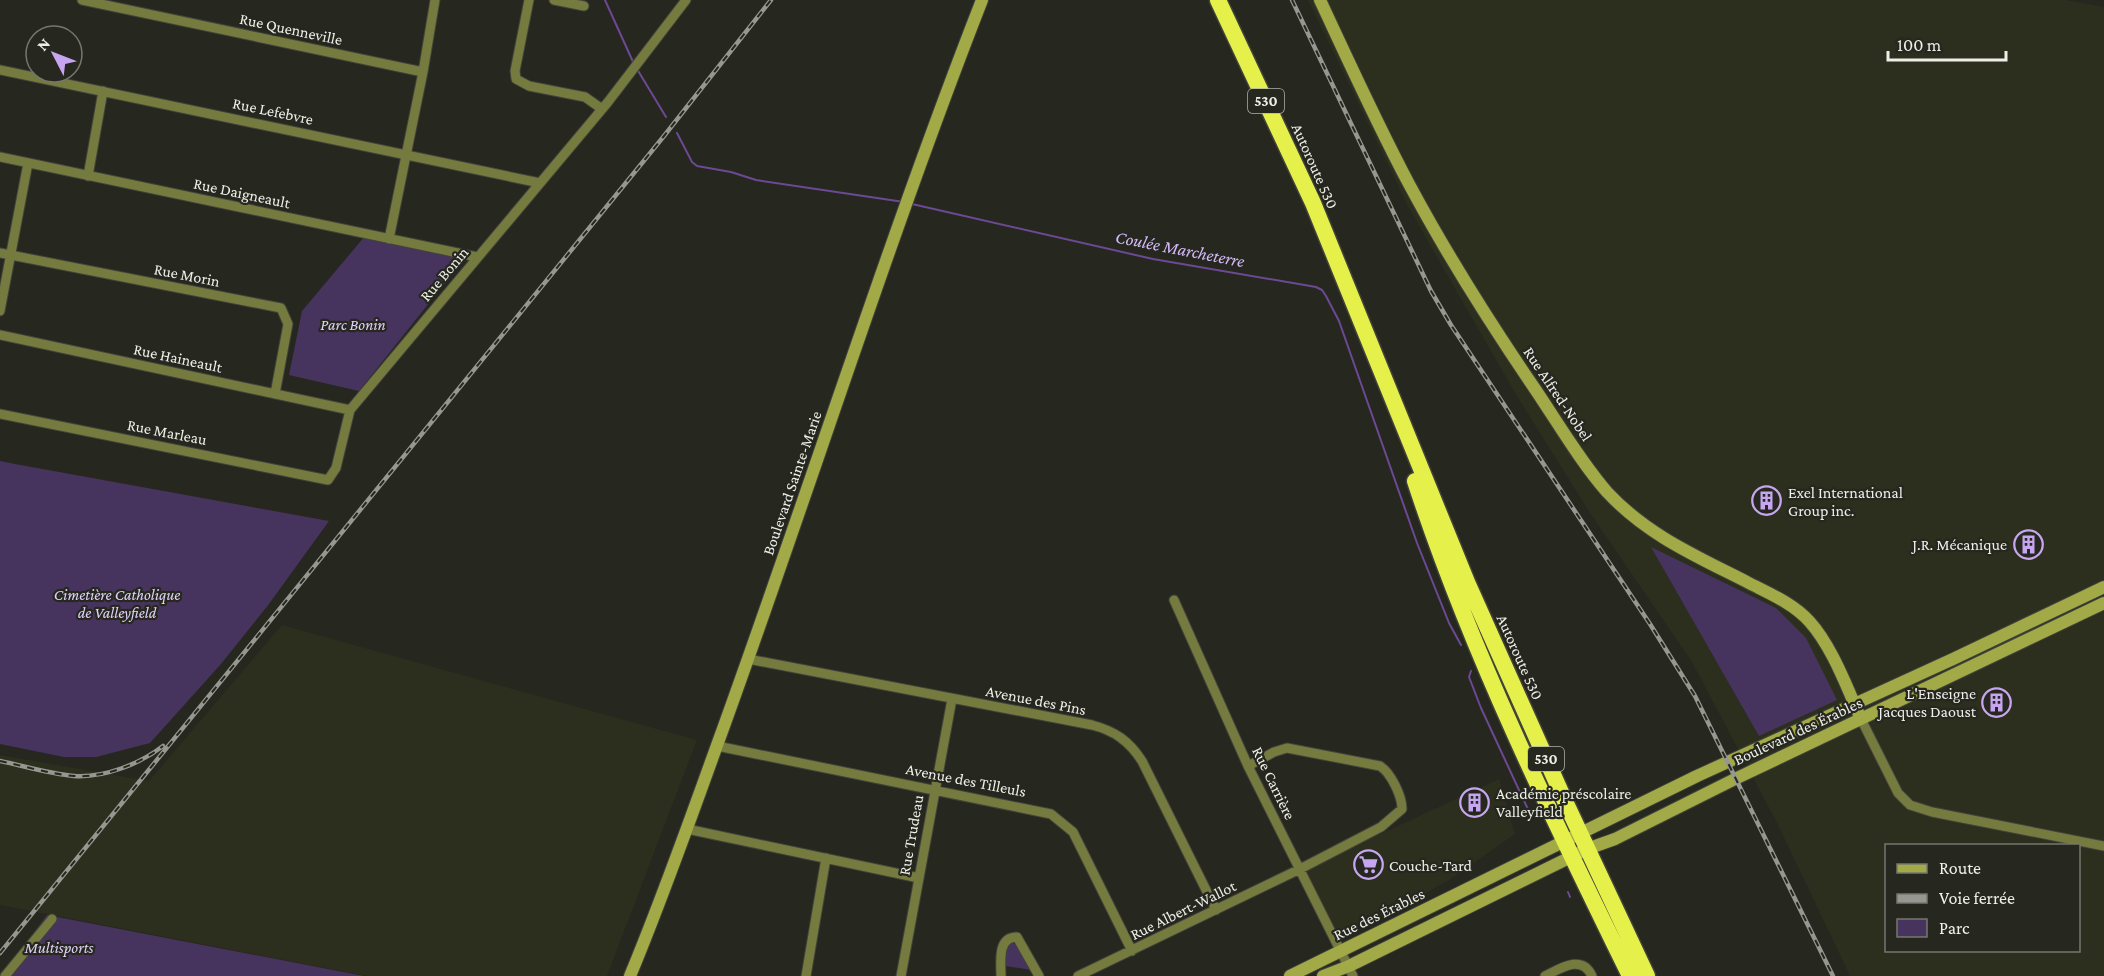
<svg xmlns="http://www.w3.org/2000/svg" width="2104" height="976" font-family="'Crimson Pro',serif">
	<rect width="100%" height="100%" fill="#26271e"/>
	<path fill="#2c2e1e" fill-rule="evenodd" d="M 1308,0 L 2066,0 L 2104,7 L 2104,976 L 1850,976 L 1777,823 L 1692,662 L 1590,513 L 1515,393 L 1410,210 ZM 1886,846 L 2078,846 L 2078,950 L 1886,950 Z
		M 282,625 L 697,740 L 607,976 L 367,976 L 0,905 L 0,755 L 149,781 Z
		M 1499,779 L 1515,834 L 1451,879 L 1341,941 L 1303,870 Z"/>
	<path fill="#47345e" d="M 365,236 L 464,259 L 359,391 L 289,375 L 302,311 Z
		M 0,461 L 15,464 L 329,521 L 269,604 L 221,664 L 150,743 L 96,757 L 64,757 L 0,744 Z
		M 1651,547 L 1776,608 L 1806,638 L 1837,700 L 1759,736 Z
		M 47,915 L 364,976 L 1,976 Z
		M 1010,943 L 1013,943 L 1019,946 L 1031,970 L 1006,966 L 1005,950 Z"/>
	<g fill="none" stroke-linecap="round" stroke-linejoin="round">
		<path stroke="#6c4994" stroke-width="2" d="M 605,0 L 634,64
			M 637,69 L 666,117
			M 677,133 L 692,162 L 697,166 L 731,172 L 756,180 L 904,202
			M 912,204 L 1153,259 L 1316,287 L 1322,290 L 1326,296 L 1339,321 L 1417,543 L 1449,623 L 1461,645
			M 1471,671 L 1469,677 L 1481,708 L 1532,818
			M 1568,892 L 1570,897"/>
		<defs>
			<path id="street" d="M 82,0 L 423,72
				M 529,0 L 515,71 L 516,79 L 529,86 L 585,97 L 602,109
				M 554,0 L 584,6
				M 0,70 L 540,183
				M 0,157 L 477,257
				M 88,176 L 103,91
				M 389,239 L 423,72 L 435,0
				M 0,253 L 281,308 L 288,324 L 275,394
				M 0,311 L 28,163
				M 0,335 L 350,410
				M 0,414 L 328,480 L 336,468 L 350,410 L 608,102 L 686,0
				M 1174,600 L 1248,766 L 1353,976
				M 748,659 L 1092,725 C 1115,731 1129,741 1142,761 L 1216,910
				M 1861,719 L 1898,793 L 1910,805 L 1932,812 L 2104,846
				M 717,746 L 1051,814 L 1073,832 L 1132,951
				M 687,829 L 919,878
				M 5,976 L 52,919
				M 806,976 L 826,858
				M 901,976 L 952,699
				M 1001,976 C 1001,962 997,937 1017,937 L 1039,976
				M 1078,976 L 1300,869 L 1381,827 L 1402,809 C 1402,796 1391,773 1380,766 L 1287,748 L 1274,752 L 1248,766
				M 1545,976 C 1561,968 1582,954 1592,976"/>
			<path id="secondary" d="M 1320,0 C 1349,62 1377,124 1409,184 C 1447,255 1490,323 1535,389 C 1558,423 1580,461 1607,492 C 1647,535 1696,556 1747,582 C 1768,593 1793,603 1809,621 C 1832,646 1847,688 1861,719
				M 630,976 C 663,897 691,817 720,737 C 809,492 887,243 982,0
				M 1290,976 L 1697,776 L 1953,659 L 2104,587
				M 1323,976 L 1349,966 L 1587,849 L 1615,839 L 1737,778 L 2104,603"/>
			<path id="highway" d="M 1218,0 L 1313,203 L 1467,582 L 1564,799 L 1647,976
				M 1415,481 C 1471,652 1551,815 1630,976"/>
		</defs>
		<use href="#street" stroke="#42433a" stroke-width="11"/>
		<use href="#secondary" stroke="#42433a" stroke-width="14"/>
		<use href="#highway" stroke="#42433a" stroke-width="19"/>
		<use href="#street" stroke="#757a3f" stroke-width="9"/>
		<use href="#secondary" stroke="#a2a947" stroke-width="12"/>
		<use href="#highway" stroke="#e5f04a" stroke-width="16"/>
		<defs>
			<path id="rail" d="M 1292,0 L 1431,291 L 1451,325 L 1650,624 L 1695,696 L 1833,976
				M 0,761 C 24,766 50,774 74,776 C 104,778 140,764 163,746
				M 0,953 L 664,136 L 771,0"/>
		</defs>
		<use href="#rail" stroke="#969790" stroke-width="4.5"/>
		<use href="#rail" stroke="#26271e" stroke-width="2" stroke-dasharray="7" stroke-linecap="butt"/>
	</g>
	<defs>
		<symbol id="building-ring" viewBox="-11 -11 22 22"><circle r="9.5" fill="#26271e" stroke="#c6a6f0" stroke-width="1.5"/><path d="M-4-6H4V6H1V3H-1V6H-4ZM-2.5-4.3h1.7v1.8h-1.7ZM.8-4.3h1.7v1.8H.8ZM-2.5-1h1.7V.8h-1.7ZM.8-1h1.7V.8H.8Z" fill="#c6a6f0"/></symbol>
		<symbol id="supermarket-ring" viewBox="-11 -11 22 22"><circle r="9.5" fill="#26271e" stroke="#c6a6f0" stroke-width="1.5"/><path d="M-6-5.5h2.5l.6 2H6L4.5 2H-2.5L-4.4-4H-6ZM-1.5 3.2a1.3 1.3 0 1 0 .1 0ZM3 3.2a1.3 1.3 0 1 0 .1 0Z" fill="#c6a6f0"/></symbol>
	</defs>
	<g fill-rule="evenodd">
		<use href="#building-ring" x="1750" y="484" width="33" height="33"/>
		<use href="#building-ring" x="2012" y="528" width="33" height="33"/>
		<use href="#building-ring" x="1980" y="686" width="33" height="33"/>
		<use href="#building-ring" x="1458" y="786" width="33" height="33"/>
		<use href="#supermarket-ring" x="1352" y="848" width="33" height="33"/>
	</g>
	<g text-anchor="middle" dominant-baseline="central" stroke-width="4.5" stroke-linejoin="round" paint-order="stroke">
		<g fill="#26271e" stroke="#b2b3ac" stroke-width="1.5">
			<rect x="1248" y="89" width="36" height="24" rx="4.5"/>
			<rect x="1528" y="747" width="36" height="24" rx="4.5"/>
		</g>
		<g font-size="15" font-weight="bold" fill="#eeefe9">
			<text x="1266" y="101">530</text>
			<text x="1546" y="759">530</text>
		</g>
		<g font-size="16" fill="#eeefe9" stroke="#26271e">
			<text transform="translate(291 29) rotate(12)">Rue Quenneville</text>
			<text transform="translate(273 111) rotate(12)">Rue Lefebvre</text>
			<text transform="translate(1315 166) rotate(66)">Autoroute 530</text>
			<text transform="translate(242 193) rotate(12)">Rue Daigneault</text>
			<text transform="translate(444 274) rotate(-50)">Rue Bonin</text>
			<text transform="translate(187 275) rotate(11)">Rue Morin</text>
			<text transform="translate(178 358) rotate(12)">Rue Haineault</text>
			<text transform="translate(1558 394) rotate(56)">Rue Alfred-Nobel</text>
			<text transform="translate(167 432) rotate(11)">Rue Marleau</text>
			<text transform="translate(792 483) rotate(-71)">Boulevard Sainte-Marie</text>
			<text transform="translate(1520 657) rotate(66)">Autoroute 530</text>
			<text transform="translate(1036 700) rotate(11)">Avenue des Pins</text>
			<text transform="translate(1798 731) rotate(-25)">Boulevard des Érables</text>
			<text transform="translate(966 780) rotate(11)">Avenue des Tilleuls</text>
			<text transform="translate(1274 783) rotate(64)">Rue Carrière</text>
			<text transform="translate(911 835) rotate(-80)">Rue Trudeau</text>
			<text transform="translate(1183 910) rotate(-26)">Rue Albert-Wallot</text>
			<text transform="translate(1379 914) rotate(-26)">Rue des Érables</text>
		</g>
		<g font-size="16" font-style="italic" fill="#e1d0fb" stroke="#26271e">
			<text x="353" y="324">Parc Bonin</text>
			<text x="117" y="594">Cimetière Catholique<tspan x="117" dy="18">de Valleyfield</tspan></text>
			<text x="59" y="947">Multisports</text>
		</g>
		<g font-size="16" fill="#eeefe9" stroke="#26271e" text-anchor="start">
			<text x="1788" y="492">Exel International<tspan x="1788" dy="18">Group inc.</tspan></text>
			<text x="2007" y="544" text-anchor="end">J.R. Mécanique</text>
			<text x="1976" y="693" text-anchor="end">L'Enseigne<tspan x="1976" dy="18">Jacques Daoust</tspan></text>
			<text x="1496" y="793">Académie préscolaire<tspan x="1496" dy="18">Valleyfield</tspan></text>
			<text x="1389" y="865">Couche-Tard</text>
		</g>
		<g font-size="18" font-style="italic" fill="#d4baf9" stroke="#26271e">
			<text transform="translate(1180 249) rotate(11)">Coulée Marcheterre</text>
		</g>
	</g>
	<rect x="1885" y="844" width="195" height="108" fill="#26271e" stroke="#76776f" stroke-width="1.5"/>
	<rect x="1897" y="864" width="30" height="9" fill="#a2a947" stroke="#76776f" stroke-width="1.5"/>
	<text x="1939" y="874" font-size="18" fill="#eeefe9">Route</text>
	<rect x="1897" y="894" width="30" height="9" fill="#969790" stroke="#76776f" stroke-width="1.5"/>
	<text x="1939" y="904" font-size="18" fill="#eeefe9">Voie ferrée</text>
	<rect x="1897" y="919" width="30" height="18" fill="#47345e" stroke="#76776f" stroke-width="1.5"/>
	<text x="1939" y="934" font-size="18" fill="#eeefe9">Parc</text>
	<g transform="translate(54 54) rotate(312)"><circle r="28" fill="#26271e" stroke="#76776f" stroke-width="1.5"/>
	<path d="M0-4.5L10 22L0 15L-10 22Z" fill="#c6a6f0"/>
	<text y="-9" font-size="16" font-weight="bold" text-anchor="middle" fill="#eeefe9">N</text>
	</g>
	<path d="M1888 51v9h118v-9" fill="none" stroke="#eeefe9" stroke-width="3"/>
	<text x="1897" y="51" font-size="18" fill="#eeefe9" stroke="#26271e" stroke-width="4.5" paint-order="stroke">100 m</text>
</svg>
